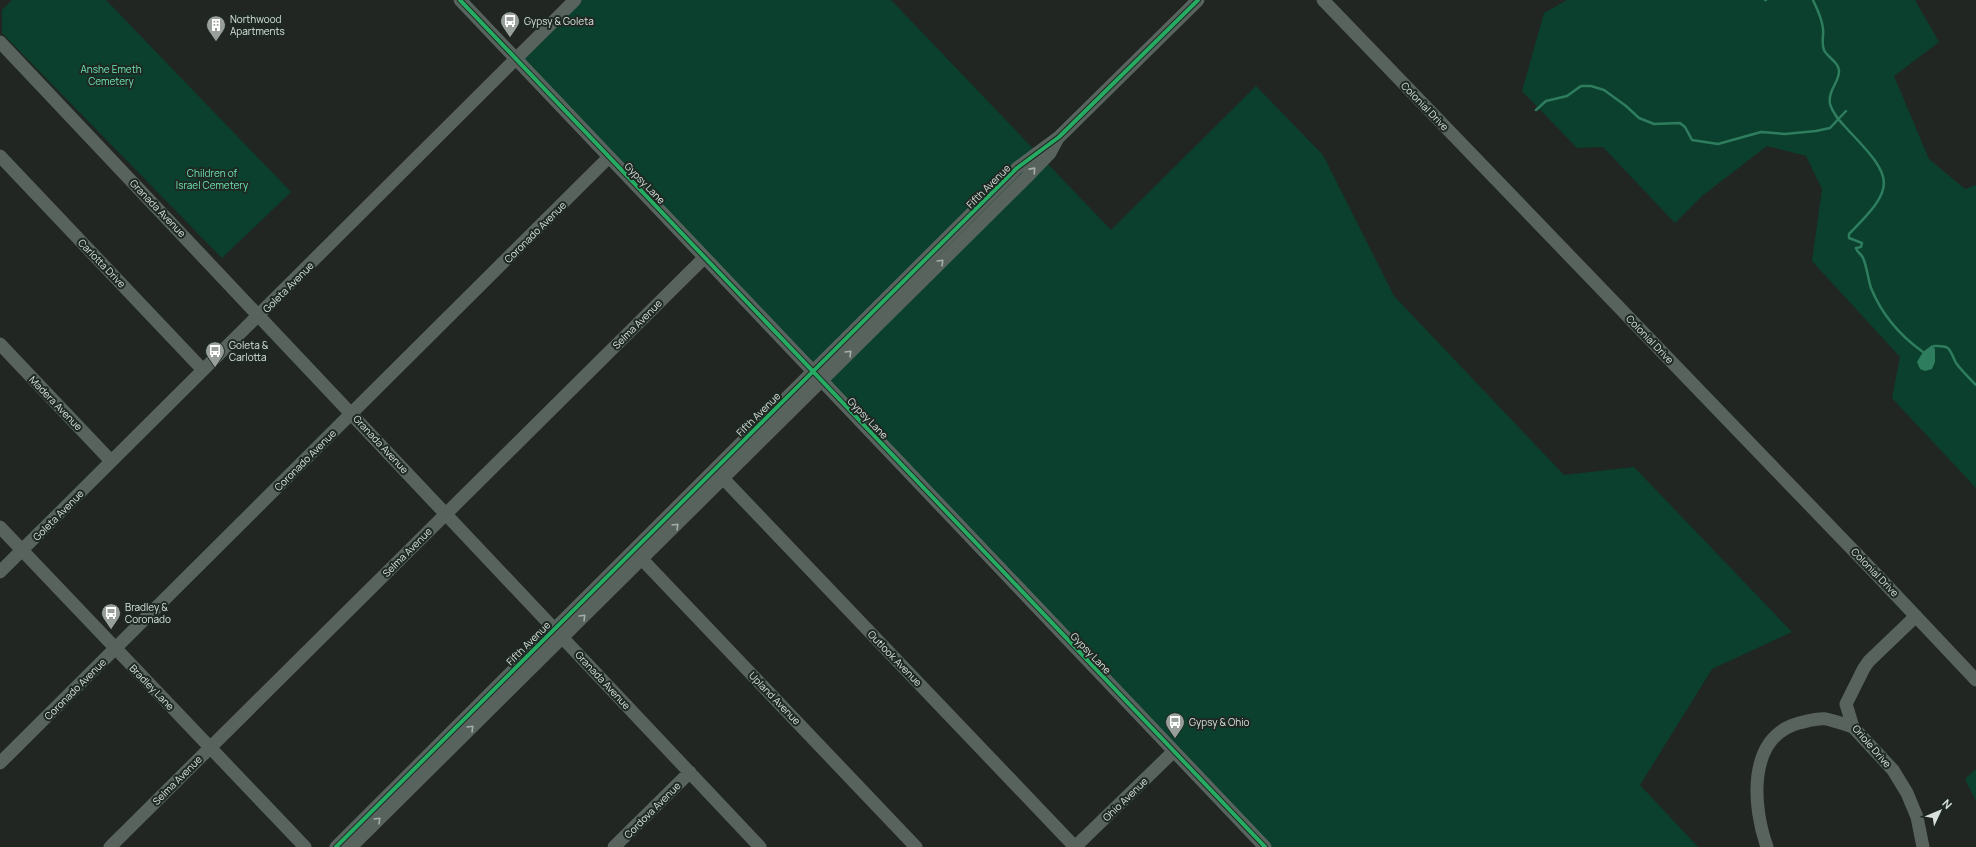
<svg xmlns="http://www.w3.org/2000/svg" width="1976" height="847" font-family="Manrope,sans-serif">
	<rect width="100%" height="100%" fill="#212623"/>
	<path fill="#0a402d" d="M 12,0 L 106,0 L 291,192 L 222,258 L 2,33 L 2,10 Z
		M 575,0 L 891,0 L 1111,230 L 1256,86 L 1323,155 L 1394,296 L 1564,475 L 1634,467 L 1792,632 L 1712,669 L 1640,785 L 1698,847 L 1265,847 L 516,60 Z
		M 1567,0 L 1915,0 L 1939,42 L 1894,76 L 1929,159 L 1965,189 L 1976,185 L 1976,488 L 1892,398 L 1900,357 L 1812,261 L 1822,189 L 1806,156 L 1767,146 L 1702,196 L 1675,223 L 1603,147 L 1577,148 L 1522,91 L 1544,13 Z
		M 1976,769 L 1976,801 L 1965,779 Z"/>
	<path fill="#2f7d5f" d="M 1932,345 L 1935,349 L 1935,362 L 1932,369 L 1925,371 L 1920,369 L 1917,362 L 1923,352 Z"/>
	<g fill="none" stroke-linecap="round" stroke-linejoin="round">
		<path stroke="#2f7d5f" stroke-width="2.5" d="M 1765,0 L 1766,0
			M 1813,0 C 1817,9 1822,18 1823,29 C 1824,35 1821,43 1824,50 C 1827,57 1840,63 1839,72 C 1838,84 1828,90 1830,104 C 1833,115 1842,123 1849,131 C 1895,179 1896,187 1849,234 L 1849,238 L 1862,243 L 1861,247 L 1856,248 C 1857,253 1861,253 1863,258 C 1866,263 1868,279 1871,288 C 1882,315 1899,335 1923,352
			M 1536,110 L 1546,101 L 1567,96 L 1581,86 L 1591,86 L 1604,90 L 1626,106 L 1639,118 L 1654,124 L 1680,123 L 1685,127 L 1692,140 L 1718,144 L 1761,132 L 1785,134 L 1816,131 L 1830,128 L 1846,111
			M 1934,346 C 1952,345 1949,350 1956,363 C 1961,370 1970,379 1976,385"/>
		<path stroke="#58635e" stroke-width="13" d="M 460,0 L 1265,847
			M 1323,0 L 1876,574 L 1976,680
			M 0,42 L 760,847
			M 0,156 L 203,370
			M 0,344 L 111,461
			M 718,473 L 1075,847
			M 0,527 L 305,847
			M 636,553 L 916,847
			M 0,572 L 575,0
			M 1916,616 L 1869,661 L 1864,668 L 1846,704 L 1853,727 L 1893,770 L 1907,793 L 1917,817 L 1923,847
			M 0,763 L 609,157
			M 110,847 L 704,258
			M 336,847 L 1017,168 L 1059,137 L 1198,0
			M 351,847 L 1027,177 L 1050,153 L 1057,140
			M 614,847 L 690,772
			M 1075,847 L 1174,751
			M 1767,847 C 1753,808 1746,737 1799,723 C 1808,721 1818,718 1826,719 C 1835,721 1844,724 1853,727"/>
		<defs>
			<path id="cycleway" d="M 460,0 L 1265,847
				M 336,847 L 1017,168 L 1059,137 L 1198,0"/>
		</defs>
		<use href="#cycleway" stroke="#1e2923" stroke-width="6"/>
		<use href="#cycleway" stroke="#26ab63" stroke-width="4"/>
	</g>
	<defs><path id="oneway-chevron" d="M-2-3.5L2.5 0L-2 3.5" fill="none" stroke-width="1.6" stroke-linecap="round" stroke-linejoin="round"/></defs>
	<g stroke="#a6afaa">
		<use href="#oneway-chevron" transform="translate(1033 170) rotate(-48)"/>
		<use href="#oneway-chevron" transform="translate(941 262) rotate(-45)"/>
		<use href="#oneway-chevron" transform="translate(849 353) rotate(-45)"/>
		<use href="#oneway-chevron" transform="translate(676 526) rotate(-45)"/>
		<use href="#oneway-chevron" transform="translate(583 617) rotate(-45)"/>
		<use href="#oneway-chevron" transform="translate(471 728) rotate(-45)"/>
		<use href="#oneway-chevron" transform="translate(378 820) rotate(-45)"/>
	</g>
	<defs>
		<symbol id="bus-pin" viewBox="-11 -11 22 30"><path d="M0 17L-7.5 6A9.5 9.5 0 1 1 7.5 6Z" fill="#99a09c" stroke="#1e2923"/><path d="M-5-6H5V4H4V6H2V4H-2V6H-4V4H-5ZM-3.5-4V0h7V-4ZM-3.5 1.2v1.5H-2V1.2ZM2 1.2v1.5H3.5V1.2Z" fill="#fff"/></symbol>
		<symbol id="building-pin" viewBox="-11 -11 22 30"><path d="M0 17L-7.5 6A9.5 9.5 0 1 1 7.5 6Z" fill="#99a09c" stroke="#1e2923"/><path d="M-4-6H4V6H1V3H-1V6H-4ZM-2.5-4.3h1.7v1.8h-1.7ZM.8-4.3h1.7v1.8H.8ZM-2.5-1h1.7V.8h-1.7ZM.8-1h1.7V.8H.8Z" fill="#fff"/></symbol>
	</defs>
	<g fill-rule="evenodd">
		<use href="#bus-pin" x="499" y="10" width="22" height="30"/>
		<use href="#building-pin" x="205" y="14" width="22" height="30"/>
		<use href="#bus-pin" x="204" y="340" width="22" height="30"/>
		<use href="#bus-pin" x="100" y="602" width="22" height="30"/>
		<use href="#bus-pin" x="1164" y="711" width="22" height="30"/>
	</g>
	<g text-anchor="middle" dominant-baseline="central" stroke-width="4" stroke-linejoin="round" paint-order="stroke">
		<g font-size="10" fill="#dae1dd" stroke="#1e2923" text-anchor="start">
			<text x="230" y="19">Northwood<tspan x="230" dy="12">Apartments</tspan></text>
			<text x="524" y="21">Gypsy &amp; Goleta</text>
			<text x="229" y="345">Goleta &amp;<tspan x="229" dy="12">Carlotta</tspan></text>
			<text x="125" y="607">Bradley &amp;<tspan x="125" dy="12">Coronado</tspan></text>
			<text x="1189" y="722">Gypsy &amp; Ohio</text>
		</g>
		<g font-size="10" fill="#6fe4b4" stroke="#1e2923">
			<text x="111" y="69">Anshe Emeth<tspan x="111" dy="12">Cemetery</tspan></text>
			<text x="212" y="173">Children of<tspan x="212" dy="12">Israel Cemetery</tspan></text>
		</g>
		<g font-size="10" fill="#dae1dd" stroke="#1e2923">
			<text transform="translate(1425 106) rotate(46)">Colonial Drive</text>
			<text transform="translate(645 183) rotate(46)">Gypsy Lane</text>
			<text transform="translate(988 186) rotate(-45)">Fifth Avenue</text>
			<text transform="translate(158 208) rotate(46)">Granada Avenue</text>
			<text transform="translate(535 232) rotate(-45)">Coronado Avenue</text>
			<text transform="translate(102 263) rotate(46)">Carlotta Drive</text>
			<text transform="translate(288 287) rotate(-45)">Goleta Avenue</text>
			<text transform="translate(637 324) rotate(-45)">Selma Avenue</text>
			<text transform="translate(1650 339) rotate(46)">Colonial Drive</text>
			<text transform="translate(56 403) rotate(46)">Madera Avenue</text>
			<text transform="translate(758 414) rotate(-45)">Fifth Avenue</text>
			<text transform="translate(868 418) rotate(46)">Gypsy Lane</text>
			<text transform="translate(381 444) rotate(47)">Granada Avenue</text>
			<text transform="translate(305 460) rotate(-45)">Coronado Avenue</text>
			<text transform="translate(58 515) rotate(-45)">Goleta Avenue</text>
			<text transform="translate(407 552) rotate(-45)">Selma Avenue</text>
			<text transform="translate(1875 572) rotate(46)">Colonial Drive</text>
			<text transform="translate(528 643) rotate(-45)">Fifth Avenue</text>
			<text transform="translate(1091 653) rotate(46)">Gypsy Lane</text>
			<text transform="translate(895 658) rotate(46)">Outlook Avenue</text>
			<text transform="translate(603 680) rotate(47)">Granada Avenue</text>
			<text transform="translate(152 687) rotate(46)">Bradley Lane</text>
			<text transform="translate(75 689) rotate(-45)">Coronado Avenue</text>
			<text transform="translate(775 698) rotate(46)">Upland Avenue</text>
			<text transform="translate(1872 746) rotate(49)">Oriole Drive</text>
			<text transform="translate(177 780) rotate(-45)">Selma Avenue</text>
			<text transform="translate(1125 799) rotate(-44)">Ohio Avenue</text>
			<text transform="translate(652 810) rotate(-45)">Cordova Avenue</text>
		</g>
	</g>
	<g transform="translate(1940 811) rotate(46)" stroke="#1e2923" stroke-width="3" paint-order="stroke">
	<path d="M0-3L7 15L0 10L-7 15Z" fill="#dae1dd"/>
	<text y="-6" font-size="11" font-weight="bold" text-anchor="middle" fill="#dae1dd">N</text>
	</g>
</svg>
